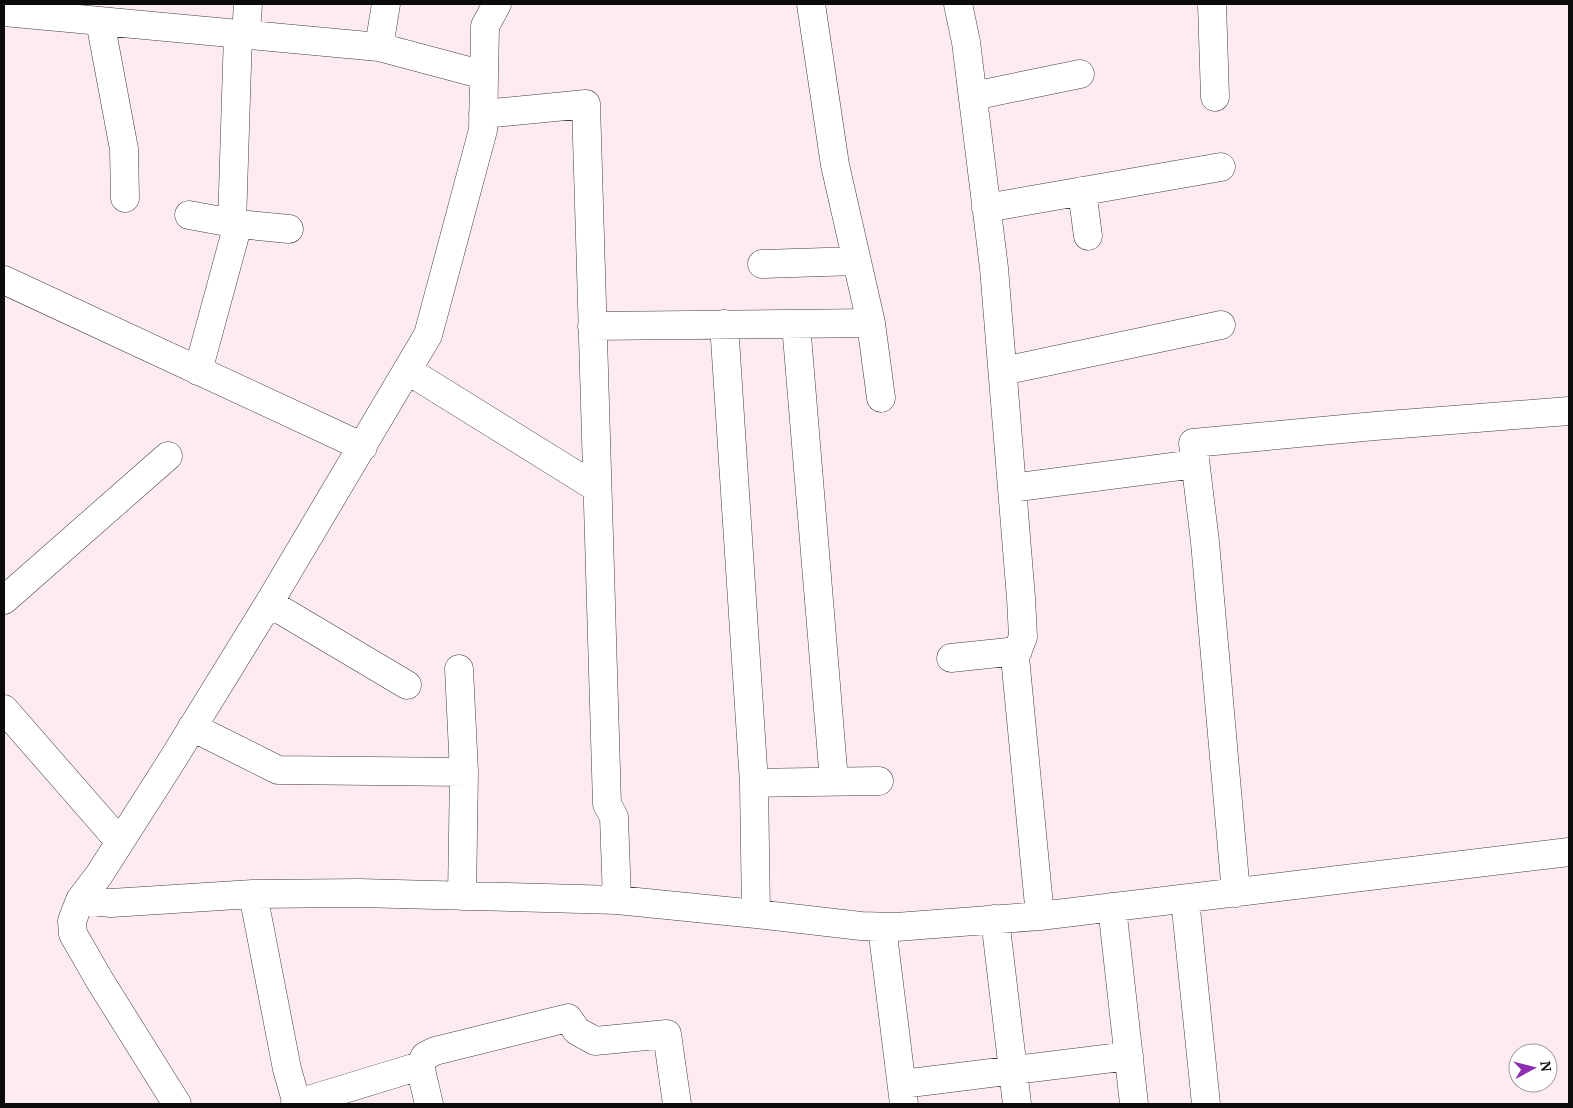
<svg xmlns="http://www.w3.org/2000/svg" width="1573" height="1108" font-family="'PT Serif',serif">
	<rect width="100%" height="100%" fill="#feebf2"/>
	<g fill="none" stroke-linecap="round" stroke-linejoin="round">
		<defs>
			<path id="minor" d="M 811,4 L 835,165 L 871,323 L 881,398
				M 958,4 L 966,42 L 994,268 L 1021,598 L 1023,637 L 1015,657 L 1040,916
				M 1212,4 L 1215,97
				M 4,12 L 379,47 L 484,75
				M 100,21 L 124,149 L 125,198
				M 246,34 L 248,4
				M 379,47 L 386,4
				M 973,96 L 1080,74
				M 483,114 L 586,104 L 607,804 L 614,817 L 617,900
				M 1082,191 L 1088,236
				M 986,208 L 1221,167
				M 189,215 L 238,224 L 289,229
				M 232,223 L 238,34
				M 762,264 L 857,261
				M 4,280 L 363,447
				M 724,324 L 754,783 L 756,914
				M 796,324 L 834,781
				M 592,326 L 871,323
				M 407,370 L 597,488
				M 198,371 L 238,224
				M 1003,371 L 1221,325
				M 1012,488 L 1195,464
				M 4,600 L 168,456
				M 269,603 L 407,685
				M 951,658 L 1018,651
				M 459,669 L 464,772 L 462,896
				M 4,709 L 120,842
				M 192,727 L 278,770 L 464,772
				M 754,783 L 879,781
				M 1236,893 L 1205,542 L 1193,443 L 1375,426 L 1569,411
				M 253,894 L 287,1069 L 297,1104
				M 1185,899 L 1206,1104
				M 80,900 L 111,903 L 253,894 L 359,893 L 617,900 L 756,914 L 861,926 L 896,927 L 1040,916 L 1569,852
				M 1112,907 L 1134,1104
				M 995,919 L 1017,1104
				M 882,927 L 904,1104
				M 902,1084 L 1129,1056
				M 177,1104 L 100,981 L 73,934 L 72,921 L 80,900 L 99,875 L 171,762 L 269,603 L 428,335 L 483,130 L 485,26 L 497,4
				M 295,1104 L 420,1066
				M 429,1104 L 420,1066 L 425,1056 L 435,1051 L 568,1018 L 577,1031 L 595,1041 L 667,1034 L 677,1104"/>
		</defs>
		<use href="#minor" stroke="#3e3e3e" stroke-width="29"/>
		<use href="#minor" stroke="#fff" stroke-width="28"/>
	</g>
	<rect width="1573" height="1108" fill="none" stroke="#0b0b0b" stroke-width="10"/>
	<g transform="translate(1533 1068) rotate(83)"><circle r="24" fill="#ffffff" stroke="#9d9d9d"/>
	<path d="M0-4L9 19L0 12L-9 19Z" fill="#902eb1"/>
	<text y="-8" font-size="14" font-weight="bold" text-anchor="middle" fill="#0b0b0b">N</text>
	</g>
</svg>
